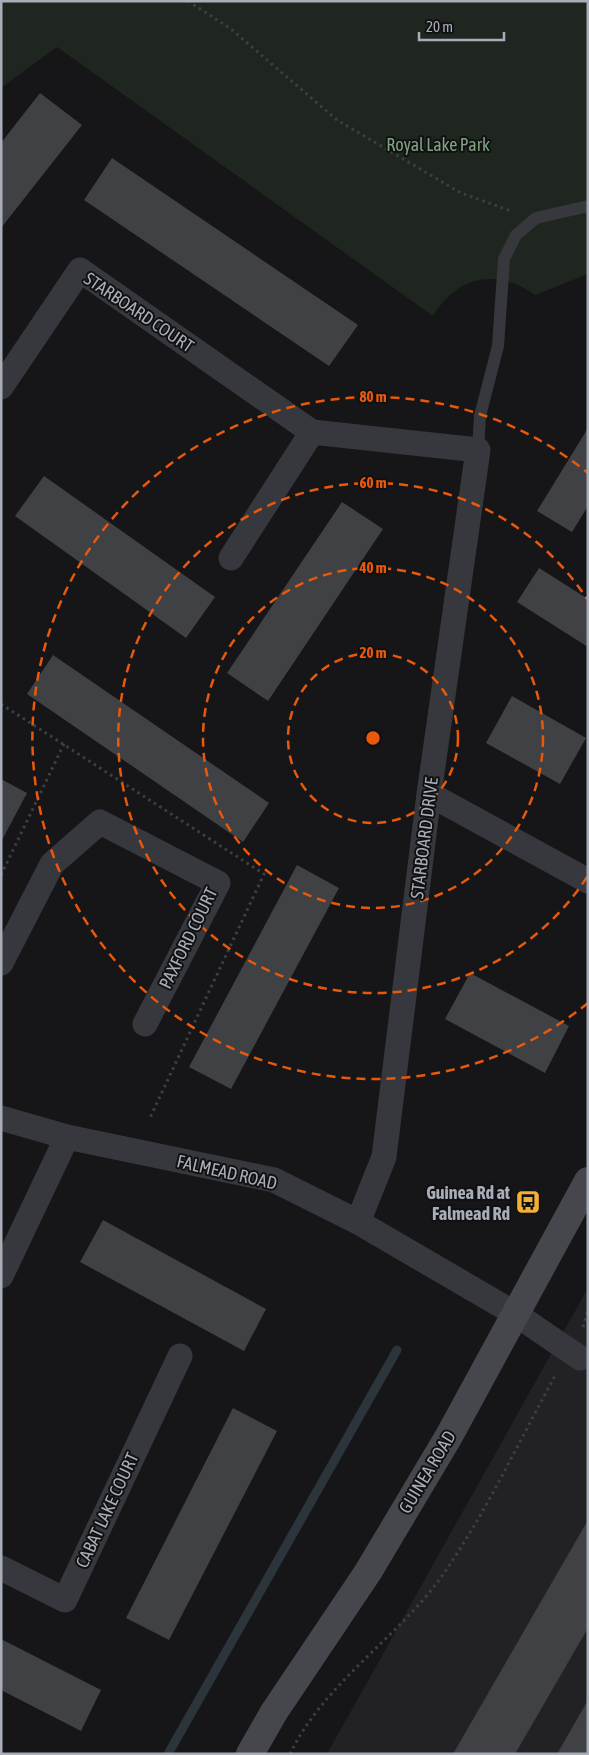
<svg xmlns="http://www.w3.org/2000/svg" width="589" height="1755" font-family="'Asap Condensed',sans-serif">
	<rect width="100%" height="100%" fill="#161618"/>
	<path fill="#222225" d="M 588,1288 L 588,1754 L 327,1754 Z"/>
	<path fill="#1e261f" d="M 1,1 L 588,1 L 588,274 L 535,295 C 497,268 458,275 433,316 L 57,47 L 1,88 Z"/>
	<g fill="none" stroke-linecap="round" stroke-linejoin="round">
		<path stroke="#2c353c" stroke-width="9" d="M 168,1754 L 397,1350"/>
	</g>
	<path fill="#404145" d="M 40,93 L 82,125 L 1,228 L 1,143 Z
		M 112,158 L 358,325 L 329,366 L 84,200 Z
		M 588,428 L 588,506 L 572,532 L 537,511 Z
		M 44,476 L 215,597 L 186,638 L 15,516 Z
		M 342,502 L 383,529 L 268,701 L 227,673 Z
		M 539,568 L 588,599 L 588,647 L 517,602 Z
		M 53,655 L 269,803 L 243,842 L 27,694 Z
		M 512,696 L 586,738 L 560,784 L 486,743 Z
		M 1,779 L 27,793 L 1,842 Z
		M 297,865 L 339,888 L 231,1089 L 189,1067 Z
		M 470,973 L 569,1026 L 545,1073 L 445,1019 Z
		M 103,1220 L 266,1309 L 244,1351 L 80,1262 Z
		M 233,1408 L 277,1431 L 169,1640 L 126,1618 Z
		M 588,1520 L 588,1628 L 515,1754 L 453,1754 Z
		M 1,1639 L 101,1690 L 81,1731 L 1,1690 Z
		M 588,1700 L 588,1754 L 557,1754 Z"/>
	<g fill="none" stroke-linecap="round" stroke-linejoin="round">
		<path stroke="#3d3f44" stroke-width="3" stroke-dasharray="2.5 4" stroke-linecap="butt" d="M 188,1 L 231,29 L 337,120 L 461,193 L 511,211
			M 1,704 L 264,874 L 149,1120
			M 1,875 L 64,744
			M 583,1327 L 588,1310
			M 290,1754 C 324,1683 397,1639 442,1576 C 486,1513 519,1441 556,1374"/>
		<path stroke="#37383d" stroke-width="12" d="M 478,450 L 480,416 L 498,346 L 504,259 L 516,235 L 536,218 L 588,206"/>
		<path stroke="#37383d" stroke-width="25" d="M 1,387 L 80,270 L 312,432 L 478,450 L 429,794 L 384,1157 L 358,1222
			M 231,558 L 312,432
			M 429,794 L 588,881
			M 1,963 L 52,864 L 100,822 L 218,883 L 145,1024
			M 1,1118 L 67,1137 L 274,1180 L 358,1222 L 514,1313 L 580,1358
			M 1,1276 L 67,1137
			M 1,1568 L 65,1600 L 180,1356"/>
		<path stroke="#45474d" stroke-width="28" d="M 250,1754 L 274,1712 L 368,1572 L 449,1436 L 588,1181"/>
	</g>
	<g fill="none" stroke="#e8590c" stroke-width="2.5" stroke-dasharray="9 6">
		<circle cx="373" cy="738" r="85"/>
		<circle cx="373" cy="738" r="170"/>
		<path d="M587 877A255 255 0 1 1 587 599"/>
		<path d="M588 1003A341 341 0 1 1 588 473"/>
	</g>
	<defs>
		<symbol id="bus-square" viewBox="-11 -11 22 22"><rect x="-9" y="-9" width="18" height="18" rx="4" fill="#f2b134" stroke="#111113"/><path d="M-5-6H5V4H4V6H2V4H-2V6H-4V4H-5ZM-3.5-4V0h7V-4ZM-3.5 1.2v1.5H-2V1.2ZM2 1.2v1.5H3.5V1.2Z" fill="#111"/></symbol>
	</defs>
	<g fill-rule="evenodd">
		<use href="#bus-square" x="514" y="1188" width="28" height="28"/>
	</g>
	<g text-anchor="middle" dominant-baseline="central" stroke-width="4" stroke-linejoin="round" paint-order="stroke">
		<g font-size="18" fill="#7fa381" stroke="#111113">
			<text x="438" y="144">Royal Lake Park</text>
		</g>
		<g font-size="18" fill="#a8adb8" stroke="#111113">
			<text transform="translate(139 312) rotate(34)">STARBOARD COURT</text>
			<text transform="translate(424 838) rotate(-83)">STARBOARD DRIVE</text>
			<text transform="translate(188 938) rotate(-64)">PAXFORD COURT</text>
			<text transform="translate(227 1172) rotate(13)">FALMEAD ROAD</text>
			<text transform="translate(427 1472) rotate(-59)">GUINEA ROAD</text>
			<text transform="translate(107 1510) rotate(-65)">CABAT LAKE COURT</text>
		</g>
		<g font-size="18" font-weight="bold" fill="#a8adb8" stroke="#111113" text-anchor="end">
			<text x="510" y="1192">Guinea Rd at<tspan x="510" dy="21">Falmead Rd</tspan></text>
		</g>
	</g>
	<circle cx="373" cy="738" r="8" fill="#e8590c" stroke="#111113" stroke-width="2.5"/>
	<g font-size="15" text-anchor="middle" font-weight="bold" fill="#e8590c" stroke="#111113" stroke-width="4" stroke-linejoin="round" paint-order="stroke">
		<text x="373" y="402">80 m</text>
		<text x="373" y="488">60 m</text>
		<text x="373" y="573">40 m</text>
		<text x="373" y="658">20 m</text>
	</g>
	<rect width="589" height="1755" fill="none" stroke="#a8adb8" stroke-width="5"/>
	<path d="M419 32v8h85v-8" fill="none" stroke="#a8adb8" stroke-width="2.5"/>
	<text x="426" y="32" font-size="15" fill="#a8adb8" stroke="#111113" stroke-width="4" paint-order="stroke">20 m</text>
</svg>
